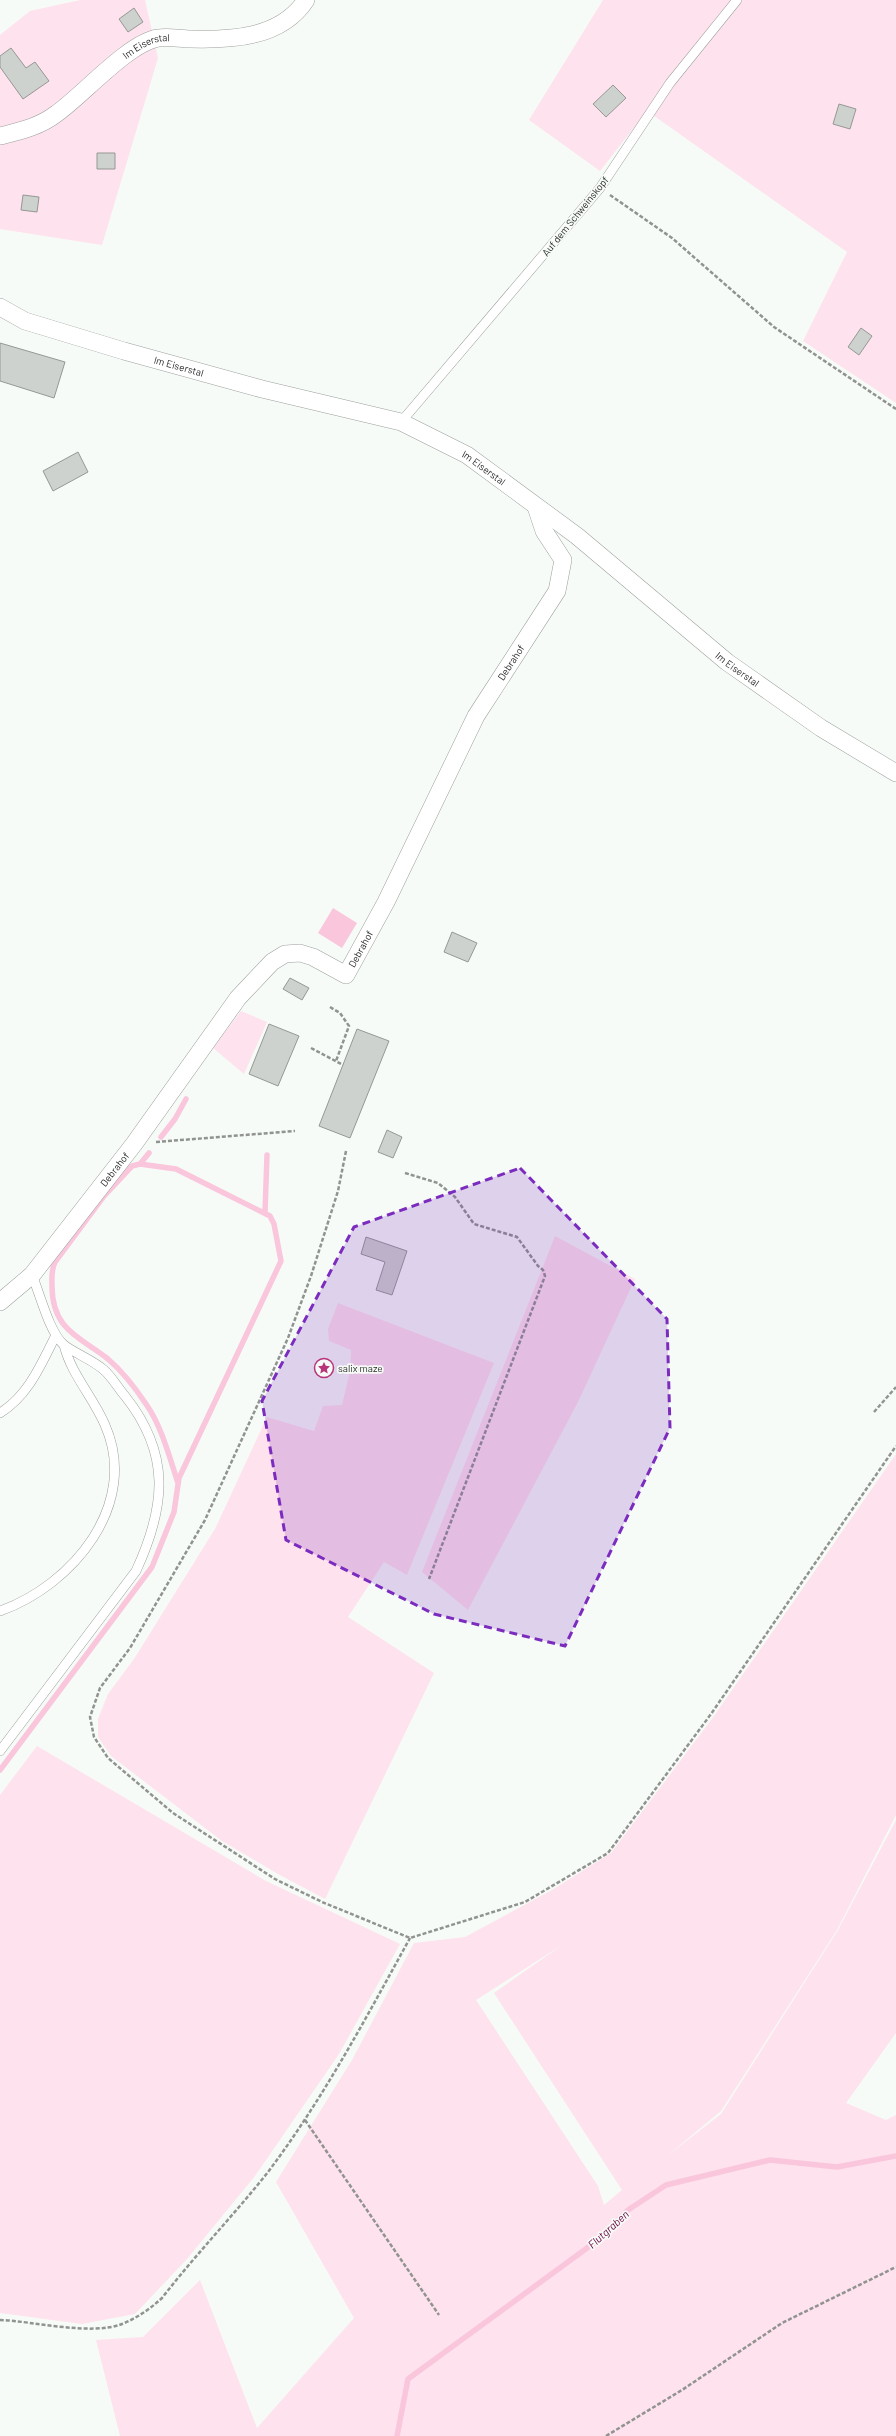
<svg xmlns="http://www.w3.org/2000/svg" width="896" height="2436" font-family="Barlow,sans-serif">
	<rect width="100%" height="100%" fill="#f7fbf7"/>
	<path fill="#fee2ed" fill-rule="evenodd" d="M 80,0 L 145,0 L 158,58 L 102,245 L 0,229 L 0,35 L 30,11 Z
		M 603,0 L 896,0 L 896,403 L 803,341 L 847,252 L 647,111 L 600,171 L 529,120 Z
		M 241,1011 L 267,1022 L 244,1074 L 213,1048 Z
		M 555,1236 L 635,1279 L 578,1402 L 468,1610 L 422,1572 Z
		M 338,1303 L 494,1363 L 407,1575 L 384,1562 L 348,1617 L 434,1673 L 325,1899 L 278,1874 L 222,1841 L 111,1756 L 98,1737 L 98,1719 L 108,1694 L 134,1659 L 215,1529 L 267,1417 L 314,1431 L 323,1406 L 342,1405 L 350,1371 L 351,1350 L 329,1341 L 328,1329 Z
		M 896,1454 L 896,1815 L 837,1930 L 721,2111 L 667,2156 L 721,2114 L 838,1930 L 896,1820 L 896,2033 L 846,2103 L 886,2120 L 896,2115 L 896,2436 L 120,2436 L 96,2340 L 143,2337 L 200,2280 L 257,2428 L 354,2318 L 276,2182 L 352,2060 L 414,1943 L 465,1937 L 552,1890 L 611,1853 L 714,1716 ZM 562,1945 L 494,1993 L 622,2190 L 604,2205 L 598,2186 L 476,2000 Z
		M 37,1746 L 266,1881 L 400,1944 L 339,2054 L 255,2176 L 187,2259 L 135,2314 L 82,2324 L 0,2313 L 0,1795 Z"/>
	<path fill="#fac6dc" d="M 333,908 L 357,923 L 342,948 L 318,933 Z"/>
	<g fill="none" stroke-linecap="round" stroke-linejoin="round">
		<path stroke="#fac6dc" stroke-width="5.5" d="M 161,1137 L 175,1119 L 186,1099
			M 149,1153 L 140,1164 L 132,1166 L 104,1196 L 55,1262 C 51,1270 52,1277 52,1286 C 52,1330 80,1337 108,1359 C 122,1371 136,1389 146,1404 C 162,1427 169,1456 178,1483
			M 265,1213 L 267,1155
			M 0,1770 L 152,1567 L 174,1512 L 179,1478 L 281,1261 L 274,1224 L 270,1216 L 176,1169 L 140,1164
			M 397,2436 L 408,2379 L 598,2240 L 628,2210 L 666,2185 L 770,2160 L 837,2167 L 896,2156"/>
	</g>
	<path fill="#ced2ce" stroke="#959895" d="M 134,8 L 143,22 L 128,32 L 119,19 Z
		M 11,48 L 26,68 L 35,62 L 49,81 L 23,99 L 0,67 L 0,56 Z
		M 613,85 L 626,98 L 606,117 L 593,104 Z
		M 839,104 L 856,109 L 850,129 L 833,124 Z
		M 97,153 L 115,153 L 115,169 L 97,169 Z
		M 23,195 L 39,197 L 37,212 L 21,210 Z
		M 861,328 L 872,336 L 859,355 L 848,347 Z
		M 0,343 L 65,362 L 54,398 L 0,381 Z
		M 78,452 L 88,472 L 53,491 L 43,471 Z
		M 452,932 L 477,943 L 468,962 L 444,952 Z
		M 290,978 L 309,988 L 302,1000 L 283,989 Z
		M 269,1024 L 299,1036 L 278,1086 L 249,1074 Z
		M 357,1029 L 389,1041 L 350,1138 L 319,1126 Z
		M 387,1130 L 402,1137 L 393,1158 L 378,1152 Z
		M 366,1237 L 407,1251 L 392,1295 L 376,1290 L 385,1262 L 361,1254 Z"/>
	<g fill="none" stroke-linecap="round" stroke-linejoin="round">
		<defs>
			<path id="lane" d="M 401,422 L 600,188 L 670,83 L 737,0
				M 0,1413 C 29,1395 41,1364 56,1335
				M 0,1611 C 73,1585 140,1504 105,1425 C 93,1397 71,1374 64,1345
				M 0,1751 L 136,1571 C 166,1506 171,1454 125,1396 C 118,1388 112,1377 104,1370 C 93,1360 72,1352 63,1344 C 49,1331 40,1294 32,1275"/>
			<g id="street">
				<path id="s1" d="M 0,136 C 20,131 39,127 56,114 C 82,96 128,43 158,38 C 168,36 181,39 191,39 C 232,40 281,38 306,0"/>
				<path id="s2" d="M 0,307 L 25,321 L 124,351 L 262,389 L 401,422 L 467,455 L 577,536 L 727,662 L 821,728 L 896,773"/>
				<path id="s3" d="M 0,1302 L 32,1275 L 134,1144 L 238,998 L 272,962 L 285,954 L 300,953 L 313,957 L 346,975 L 386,902 L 476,716 L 557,591 L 563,560 L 544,531 L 536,507"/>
			</g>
		</defs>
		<use href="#lane" stroke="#9da19d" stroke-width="10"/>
		<use href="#street" stroke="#9da19d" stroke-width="18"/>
		<path stroke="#909390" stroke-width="2.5" stroke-dasharray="4 2" stroke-linecap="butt" d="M 610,195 L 672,238 L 774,327 L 896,409
			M 330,1007 L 340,1013 L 349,1026 L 336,1061
			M 311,1048 L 343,1065
			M 156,1142 L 295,1131
			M 346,1151 L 338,1191 L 311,1276 L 288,1338 L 205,1520 L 130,1648 L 100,1688 L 90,1717 L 94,1737 L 108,1758 L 173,1813 L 275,1879 L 322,1902 L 410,1938 L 525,1902 L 608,1853 L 711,1714 L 896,1446
			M 405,1173 L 438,1183 L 455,1197 L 474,1224 L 517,1237 L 538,1266 L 543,1270 L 545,1276 L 429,1579
			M 874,1412 L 896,1387
			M 305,2120 L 439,2315
			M 0,2320 C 33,2321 91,2336 122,2324 C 137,2318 150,2309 162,2298 C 196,2254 234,2215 268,2172 C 323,2099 366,2018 410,1938
			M 606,2436 L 682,2390 L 782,2323 L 896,2267"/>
		<use href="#lane" stroke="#fff" stroke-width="9"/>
		<use href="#street" stroke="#fff" stroke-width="17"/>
	</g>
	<path fill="#7b2cbf" fill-opacity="0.2" stroke="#7b2cbf" stroke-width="3" stroke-dasharray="8 5" stroke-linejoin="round" d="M 520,1168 L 667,1319 L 670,1428 L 565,1646 L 434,1614 L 286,1540 L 262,1401 L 354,1227 Z"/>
	<defs>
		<symbol id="sight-ring" viewBox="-11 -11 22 22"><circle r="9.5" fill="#f7fbf7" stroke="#b8347b" stroke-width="1.5"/><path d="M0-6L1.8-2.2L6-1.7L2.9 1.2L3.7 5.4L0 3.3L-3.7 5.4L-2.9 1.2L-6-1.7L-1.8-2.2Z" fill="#b8347b"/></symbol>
	</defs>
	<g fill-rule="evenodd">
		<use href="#sight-ring" x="313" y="1357" width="22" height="22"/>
	</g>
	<g text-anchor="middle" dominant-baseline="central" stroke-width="3.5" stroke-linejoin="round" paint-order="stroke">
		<g font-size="10" fill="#2a2c2a" stroke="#f7fbf7">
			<text stroke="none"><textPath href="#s1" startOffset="175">Im Eiserstal</textPath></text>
			<text transform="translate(575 216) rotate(-51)">Auf dem Schweinskopf</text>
			<text stroke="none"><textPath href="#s2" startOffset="189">Im Eiserstal</textPath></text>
			<text stroke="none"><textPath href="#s2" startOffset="513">Im Eiserstal</textPath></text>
			<text stroke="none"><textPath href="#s3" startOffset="872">Debrahof</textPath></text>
			<text stroke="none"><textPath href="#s2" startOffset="837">Im Eiserstal</textPath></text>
			<text stroke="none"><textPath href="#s3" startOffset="548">Debrahof</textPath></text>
			<text stroke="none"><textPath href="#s3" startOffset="176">Debrahof</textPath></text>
		</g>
		<g font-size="10" fill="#2a2c2a" stroke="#f7fbf7" text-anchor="start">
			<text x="338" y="1368">salix maze</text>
		</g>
		<g font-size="11" font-style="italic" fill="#6a0642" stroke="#f7fbf7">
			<text transform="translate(608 2229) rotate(-42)">Flutgraben</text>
		</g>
	</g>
</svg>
